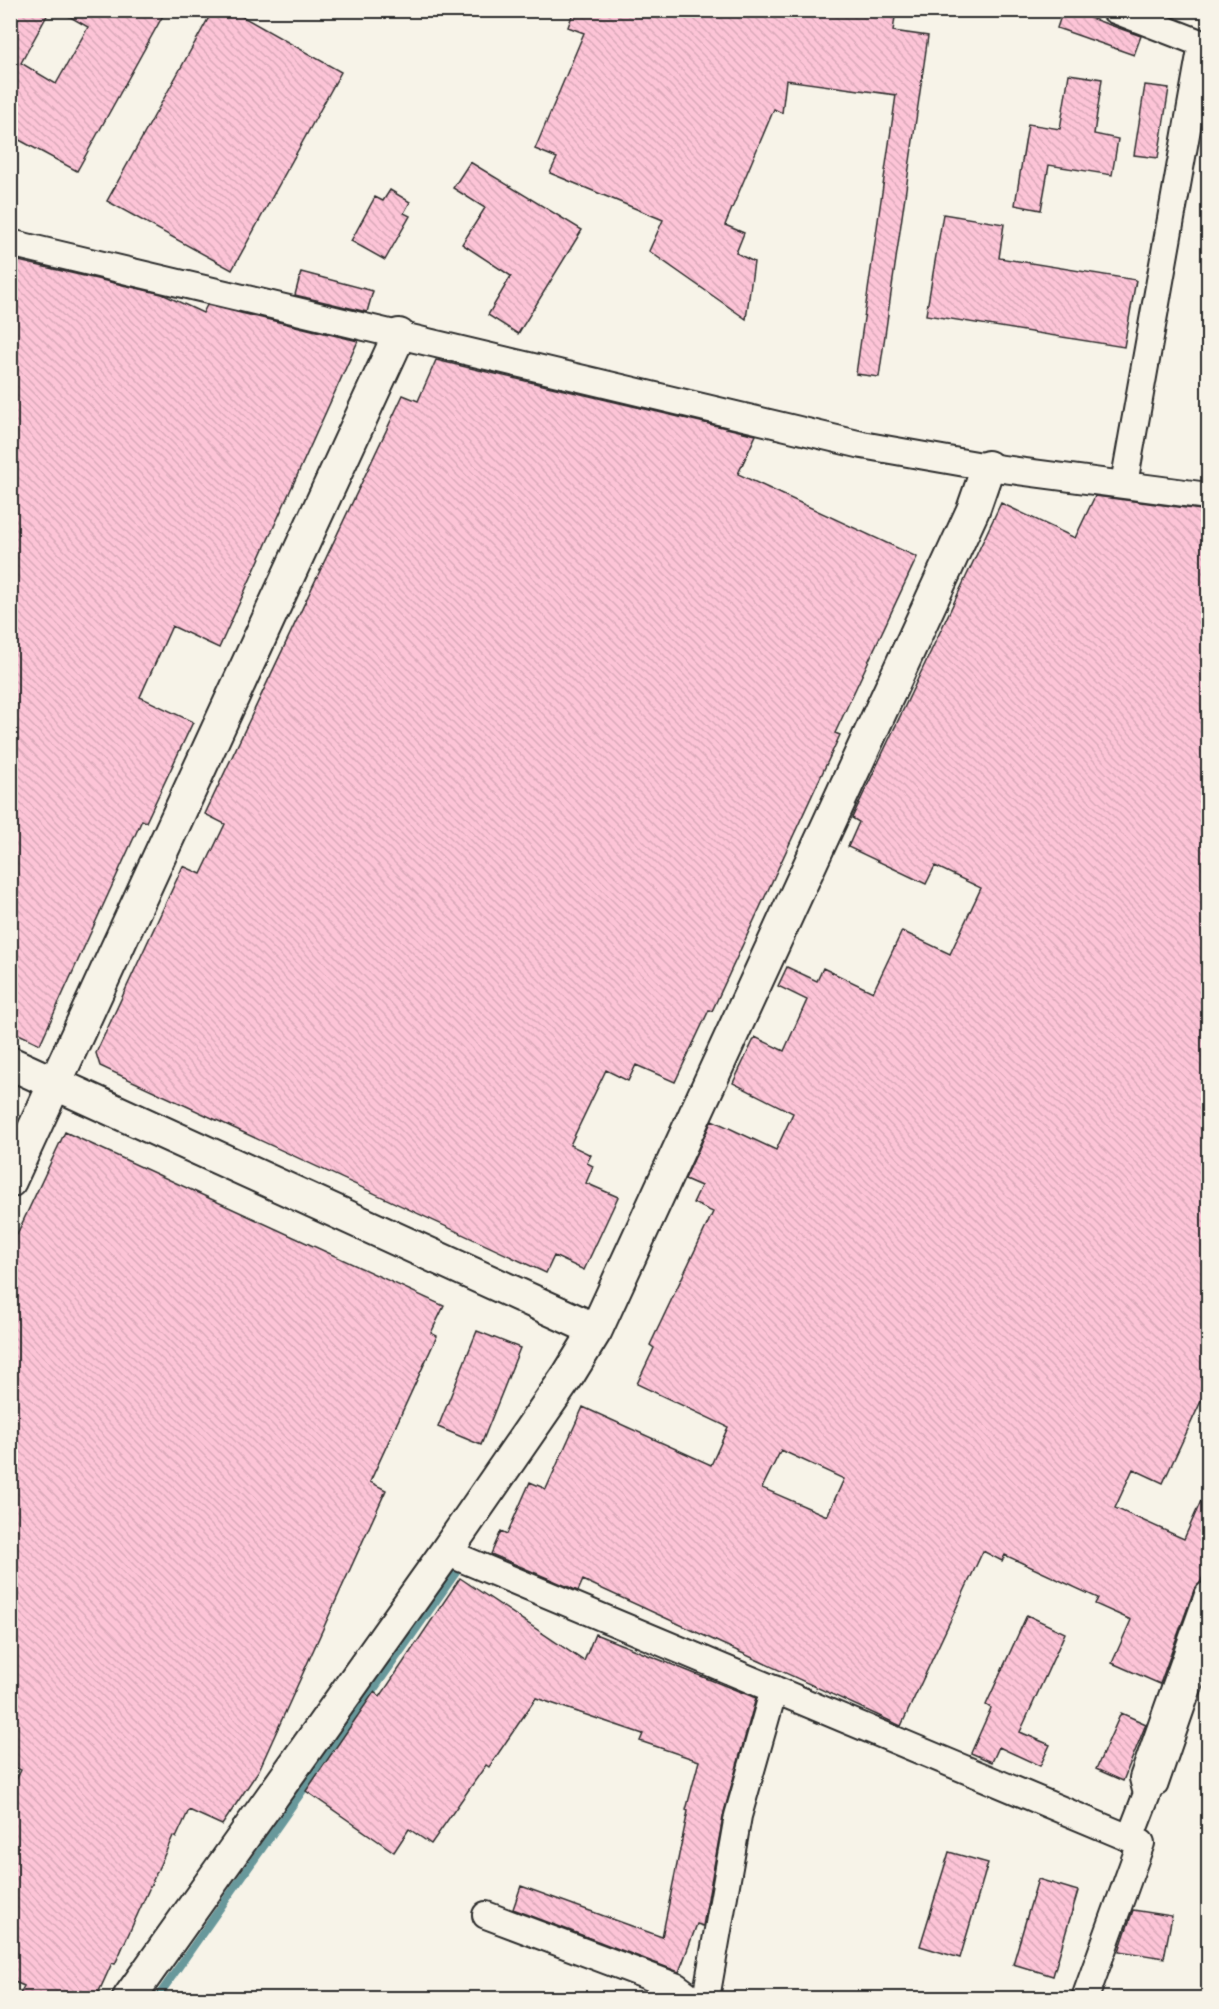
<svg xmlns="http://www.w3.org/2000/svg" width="1219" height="2009" font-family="Delius,sans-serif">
	<defs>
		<pattern id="building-back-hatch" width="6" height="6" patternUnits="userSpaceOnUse" patternTransform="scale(1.5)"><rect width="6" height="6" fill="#fdc4d7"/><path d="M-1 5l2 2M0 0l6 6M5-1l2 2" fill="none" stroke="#d9a9b9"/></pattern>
	</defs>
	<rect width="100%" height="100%" fill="#f7f3e8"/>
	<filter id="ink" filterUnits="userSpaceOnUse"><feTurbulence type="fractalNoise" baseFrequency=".0167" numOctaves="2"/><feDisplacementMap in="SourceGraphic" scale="12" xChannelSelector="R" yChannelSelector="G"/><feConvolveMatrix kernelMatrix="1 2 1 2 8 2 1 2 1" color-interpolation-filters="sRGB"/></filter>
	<g filter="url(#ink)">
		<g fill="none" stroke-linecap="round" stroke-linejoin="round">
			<path stroke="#67989b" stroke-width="8" d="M 157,1998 L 462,1564 L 465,1565"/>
		</g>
		<path fill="url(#building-back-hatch)" stroke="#2b2b2b" stroke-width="1.5" fill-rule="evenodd" d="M 10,10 L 50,10 L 21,63 L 56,84 L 88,27 L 58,10 L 166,10 L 77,171 L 10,135 Z
			M 213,10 L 231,10 L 341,72 L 232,270 L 107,201 Z
			M 574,10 L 896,10 L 893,31 L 928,36 L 879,377 L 856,374 L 896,95 L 786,80 L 782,113 L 774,109 L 725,225 L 744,233 L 736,253 L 754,262 L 746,319 L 649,251 L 663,220 L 550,173 L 557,158 L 535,149 L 584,33 L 568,27 Z
			M 1063,10 L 1068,10 L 1141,36 L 1134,55 L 1057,28 Z
			M 1069,74 L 1102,79 L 1094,134 L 1118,139 L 1112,175 L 1049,165 L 1041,210 L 1015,205 L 1028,124 L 1060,129 Z
			M 1145,85 L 1169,88 L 1158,158 L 1134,155 Z
			M 470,162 L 582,230 L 518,334 L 488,315 L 511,276 L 462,244 L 485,208 L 453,188 Z
			M 390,190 L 410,202 L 404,213 L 410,216 L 385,260 L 351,241 L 375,197 L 383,201 Z
			M 943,214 L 1004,224 L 999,258 L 1136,280 L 1124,347 L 926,315 Z
			M 10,259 L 162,294 L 203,313 L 207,305 L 358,341 L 219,648 L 172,626 L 140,697 L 193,722 L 146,822 L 142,820 L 40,1044 L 10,1030 Z
			M 301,272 L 373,291 L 367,312 L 295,295 Z
			M 436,360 L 756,435 L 738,474 L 917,557 L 835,733 L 840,735 L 712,1011 L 709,1010 L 675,1082 L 636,1065 L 628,1081 L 606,1070 L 570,1145 L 591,1155 L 587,1163 L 593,1166 L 586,1183 L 618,1197 L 584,1270 L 554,1256 L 546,1273 L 100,1066 L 96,1053 L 183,866 L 201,874 L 225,824 L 205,814 L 403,395 L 418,401 Z
			M 1095,496 L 1209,511 L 1209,1384 L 1163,1483 L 1133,1469 L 1115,1508 L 1184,1539 L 1209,1483 L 1209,1564 L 1200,1583 L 1194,1590 L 1160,1684 L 1112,1663 L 1131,1620 L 1095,1604 L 1098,1598 L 1005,1555 L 1002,1561 L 983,1551 L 901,1726 L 583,1580 L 578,1591 L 491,1554 L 501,1531 L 507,1534 L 530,1482 L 546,1489 L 583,1407 L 711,1465 L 728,1427 L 637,1384 L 654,1348 L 650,1345 L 713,1212 L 693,1203 L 701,1186 L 685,1179 L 712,1120 L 776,1150 L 793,1113 L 733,1083 L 755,1037 L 784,1051 L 807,1000 L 778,986 L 787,967 L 817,981 L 823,968 L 873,992 L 902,931 L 950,954 L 981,888 L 935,866 L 926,884 L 848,847 L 859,822 L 852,818 L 1001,503 L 1075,538 ZM 781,1450 L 844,1479 L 827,1516 L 762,1488 Z
			M 65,1132 L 444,1306 L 431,1333 L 437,1336 L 370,1482 L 386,1490 L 259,1770 L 222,1825 L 189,1810 L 176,1838 L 173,1836 L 115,1964 L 112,1963 L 96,1998 L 18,1998 L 24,1986 L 10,1980 L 10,1792 L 21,1770 L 10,1765 L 10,1249 Z
			M 477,1331 L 520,1348 L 481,1445 L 438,1427 Z
			M 460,1578 L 584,1661 L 595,1634 L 756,1698 L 724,1812 L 703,1926 L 697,1924 L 679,1972 L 513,1909 L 521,1886 L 662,1937 L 688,1811 L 686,1810 L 699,1761 L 640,1741 L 643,1734 L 536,1698 L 489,1767 L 486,1765 L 431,1844 L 409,1829 L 394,1852 L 306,1791 L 374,1692 L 380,1697 Z
			M 1027,1615 L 1065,1633 L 1020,1732 L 1050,1745 L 1040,1766 L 999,1747 L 992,1762 L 971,1753 L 991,1708 L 986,1705 Z
			M 1121,1713 L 1146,1724 L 1123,1781 L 1096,1769 Z
			M 949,1852 L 988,1863 L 960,1958 L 920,1946 Z
			M 1038,1879 L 1078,1891 L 1053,1976 L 1013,1964 Z
			M 1133,1910 L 1172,1916 L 1164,1958 L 1119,1951 Z"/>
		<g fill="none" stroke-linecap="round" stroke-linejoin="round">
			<defs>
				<path id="service" d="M 1147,1794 L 1160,1787 L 1208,1648"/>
				<path id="minor" d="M 1115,10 L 1208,46
					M 10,243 L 862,445 L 988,467 L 1208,496
					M 1124,484 L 1202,44
					M 446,1552 L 1141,1843 L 1085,1998
					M 1130,1838 L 1147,1794 L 1143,1778 L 1208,1595
					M 486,1915 L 677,1987 L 692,1998
					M 706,1998 L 738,1816 L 774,1689"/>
				<path id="tertiary" d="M 10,1063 L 596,1330
					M 10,1181 L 399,335
					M 129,1998 L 446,1552 L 569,1374 L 596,1330 L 973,510 L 988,467"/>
			</defs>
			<use href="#service" stroke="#2b2b2b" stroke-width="18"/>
			<use href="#minor" stroke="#2b2b2b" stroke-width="30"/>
			<use href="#tertiary" stroke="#2b2b2b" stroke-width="36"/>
			<use href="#service" stroke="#f7f3e8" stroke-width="14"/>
			<use href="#minor" stroke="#f7f3e8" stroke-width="26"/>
			<use href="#tertiary" stroke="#f7f3e8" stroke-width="32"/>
		</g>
	</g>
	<rect width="1219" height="2009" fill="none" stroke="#f7f3e8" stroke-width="36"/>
	<rect x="18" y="18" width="1183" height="1973" fill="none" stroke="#2b2b2b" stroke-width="2" filter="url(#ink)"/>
</svg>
